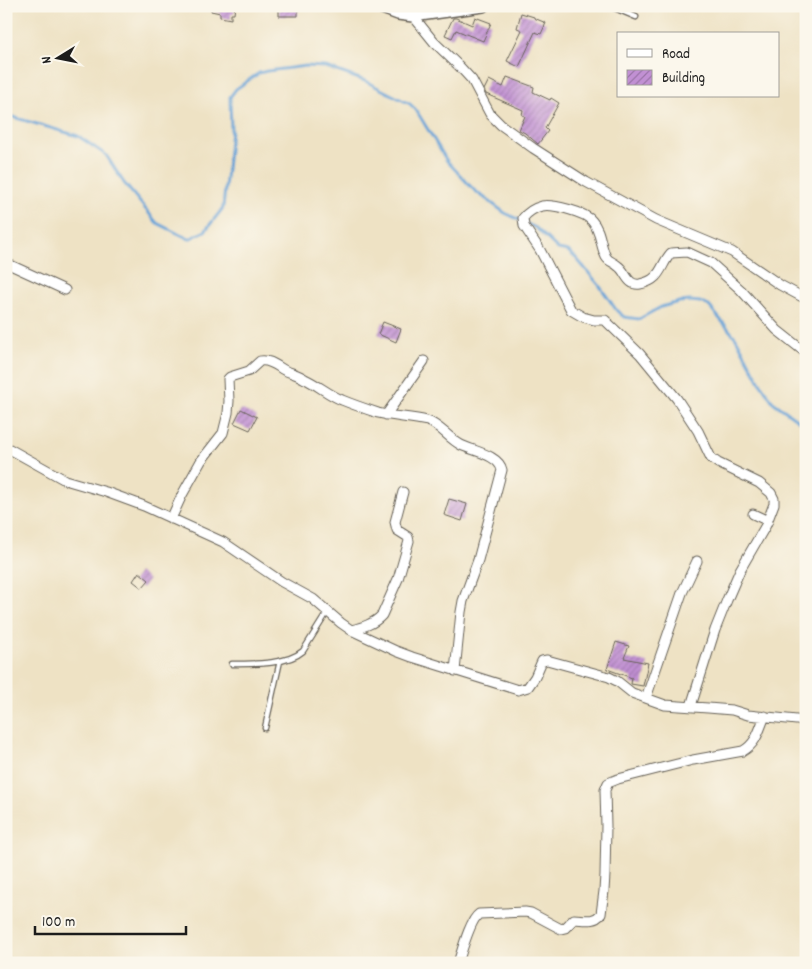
<svg xmlns="http://www.w3.org/2000/svg" width="812" height="969" font-family="Dekko,sans-serif">
	<defs>
		<pattern id="building-hatch" width="6" height="6" patternUnits="userSpaceOnUse" patternTransform="scale(1.25)"><rect width="6" height="6" fill="#c190d3"/><path d="M-1 1l2-2M0 6l6-6M5 7l2-2" fill="none" stroke="#9c75aa"/></pattern>
	</defs>
	<rect width="100%" height="100%" fill="#fbf7ec"/>
	<filter id="ink" filterUnits="userSpaceOnUse"><feTurbulence type="fractalNoise" baseFrequency=".02" numOctaves="2"/><feDisplacementMap in="SourceGraphic" scale="10" xChannelSelector="R" yChannelSelector="G"/><feConvolveMatrix kernelMatrix="1 2 1 2 8 2 1 2 1" color-interpolation-filters="sRGB"/></filter>
	<filter id="wash" filterUnits="userSpaceOnUse"><feTurbulence type="fractalNoise" baseFrequency=".0096" numOctaves="4" result="noise"/><feDisplacementMap in="SourceGraphic" scale="20" xChannelSelector="R" yChannelSelector="G"/><feGaussianBlur stdDeviation="1.12" result="paint"/><feColorMatrix in="noise" values="0 0 0 0 0 0 0 0 0 0 0 0 0 0 0 0 0 1.4 0 .05"/><feComposite in="paint" operator="in"/></filter>
	<g filter="url(#wash)">
		<rect width="100%" height="100%" fill="#eee2c4"/>
		<g fill="none" stroke-linecap="round" stroke-linejoin="round">
			<path stroke="#65a0d5" stroke-width="3" d="M 6,115 L 78,136 L 106,155 L 124,183 L 157,223 L 189,239 L 205,231 L 223,208 L 231,130 L 230,97 L 236,89 L 259,73 L 267,71 L 306,66 L 326,67 L 365,81 L 410,104 L 416,110 L 447,161 L 474,190 L 505,213 L 536,228 L 558,249 L 568,251 L 576,258 L 599,285 L 617,311 L 624,317 L 639,319 L 661,307 L 679,302 L 690,301 L 700,302 L 709,306 L 736,338 L 761,384 L 773,402 L 806,426"/>
		</g>
		<g id="blocks">
			<path fill="url(#building-hatch)" d="M 212,6 L 235,6 L 234,14 L 231,14 L 231,19 L 220,17 L 220,13 L 211,11 Z
				M 279,6 L 298,6 L 298,16 L 279,16 Z
				M 521,13 L 534,17 L 534,18 L 546,23 L 541,34 L 535,32 L 519,67 L 507,61 L 522,30 L 517,28 Z
				M 475,17 L 491,23 L 483,41 L 456,30 L 452,38 L 445,35 L 453,18 L 456,18 L 472,25 Z
				M 507,77 L 534,87 L 533,92 L 550,100 L 551,98 L 559,103 L 545,128 L 548,131 L 538,144 L 525,133 L 519,130 L 525,116 L 522,115 L 523,110 L 486,94 L 484,90 L 489,80 L 503,87 Z
				M 383,322 L 401,329 L 396,342 L 378,334 Z
				M 241,409 L 257,417 L 250,430 L 234,423 Z
				M 449,499 L 467,504 L 462,521 L 444,515 Z
				M 139,572 L 149,580 L 142,588 L 133,581 Z
				M 616,642 L 629,646 L 624,658 L 648,663 L 643,686 L 631,684 L 632,678 L 607,669 Z"/>
		</g>
	</g>
	<g filter="url(#ink)">
		<use href="#blocks" fill-opacity="0" stroke="#666157" stroke-width="1"/>
		<g fill="none" stroke-linecap="round" stroke-linejoin="round">
			<defs>
				<path id="service" d="M 610,6 L 636,17
					M 232,664 C 252,664 287,665 303,651 L 328,611
					M 265,728 L 280,661"/>
				<path id="minor" d="M 415,6 L 413,16 L 434,42 L 460,67 L 472,80 L 490,114 L 501,125 L 533,148 L 586,182 L 656,220 L 732,252 L 780,285 L 806,299
					M 6,263 L 65,290
					M 386,415 L 424,361
					M 6,447 L 65,480 L 106,492 L 144,506 L 223,542 L 282,582 L 313,599 L 341,623 L 351,630 L 396,651 L 412,657 L 518,690 L 528,687 L 535,677 L 542,661 L 547,660 L 609,677 L 617,681 L 632,693 L 665,705 L 708,708 L 732,710 L 748,715 L 806,721
					M 753,514 L 768,521
					M 171,519 L 182,495 L 201,461 L 223,433 L 228,413 L 229,401 L 228,379 L 230,377 L 249,371 L 260,361 C 269,359 277,366 284,370 C 291,373 299,375 305,379 C 318,385 329,395 342,400 C 354,405 366,409 378,413 C 394,417 411,417 427,421 C 439,424 449,439 461,445 C 473,451 499,455 502,470 L 478,560 L 463,601 L 461,612 L 455,671
					M 351,630 C 363,627 374,624 382,615 L 398,579 L 409,541 L 408,537 L 397,530 L 395,522 L 403,492
					M 646,698 L 682,593 L 697,561
					M 691,706 L 715,630 L 727,600 L 740,570 L 766,525 L 774,504 L 774,499 L 771,493 L 759,483 L 718,463 L 711,458 L 698,431 L 677,399 L 640,354 L 610,325 L 605,320 L 594,320 L 583,317 L 571,310 L 540,250 L 524,226 L 523,218 C 528,212 534,208 542,206 C 553,204 585,212 592,221 C 601,231 600,245 606,257 C 609,262 614,262 618,266 C 626,271 627,286 640,284 C 662,280 660,265 671,253 L 687,252 L 711,263 L 741,290 L 777,330 L 806,353
					M 458,963 C 462,951 470,920 479,914 L 525,912 L 531,913 L 561,929 L 565,928 L 574,919 C 583,919 594,923 601,914 L 604,891 L 605,875 L 606,826 L 605,790 L 608,783 L 618,779 L 693,760 L 743,751 C 757,743 759,730 765,716"/>
				<path id="tertiary" d="M 377,6 L 398,14 L 413,16 L 483,6"/>
			</defs>
			<use href="#service" stroke="#666157" stroke-width="7"/>
			<use href="#minor" stroke="#666157" stroke-width="11"/>
			<use href="#tertiary" stroke="#666157" stroke-width="14"/>
			<use href="#service" stroke="#fff" stroke-width="4.5"/>
			<use href="#minor" stroke="#fff" stroke-width="9"/>
			<use href="#tertiary" stroke="#fff" stroke-width="11"/>
		</g>
	</g>
	<rect width="812" height="969" fill="none" stroke="#fbf7ec" stroke-width="25"/>
	<rect x="617" y="32" width="162" height="65" fill="#fbf7ec" stroke="#a29f99"/>
	<rect x="627" y="49" width="25" height="8" fill="#ffffff" stroke="#a29f99"/>
	<text x="662" y="58" font-size="15" fill="#1c1c1c">Road</text>
	<rect x="627" y="70" width="25" height="15" fill="url(#building-hatch)" stroke="#a29f99"/>
	<text x="662" y="82" font-size="15" fill="#1c1c1c">Building</text>
	<g transform="translate(58 58) rotate(260)" stroke="#fbf7ec" stroke-width="4" paint-order="stroke">
	<path d="M0-4L9 19L0 12L-9 19Z" fill="#1c1c1c"/>
	<text y="-8" font-size="14" font-weight="bold" text-anchor="middle" fill="#1c1c1c">N</text>
	</g>
	<path d="M35 926v8h151v-8" fill="none" stroke="#1c1c1c" stroke-width="2.5"/>
	<text x="42" y="926" font-size="15" fill="#1c1c1c" stroke="#fbf7ec" stroke-width="4" paint-order="stroke">100 m</text>
</svg>
